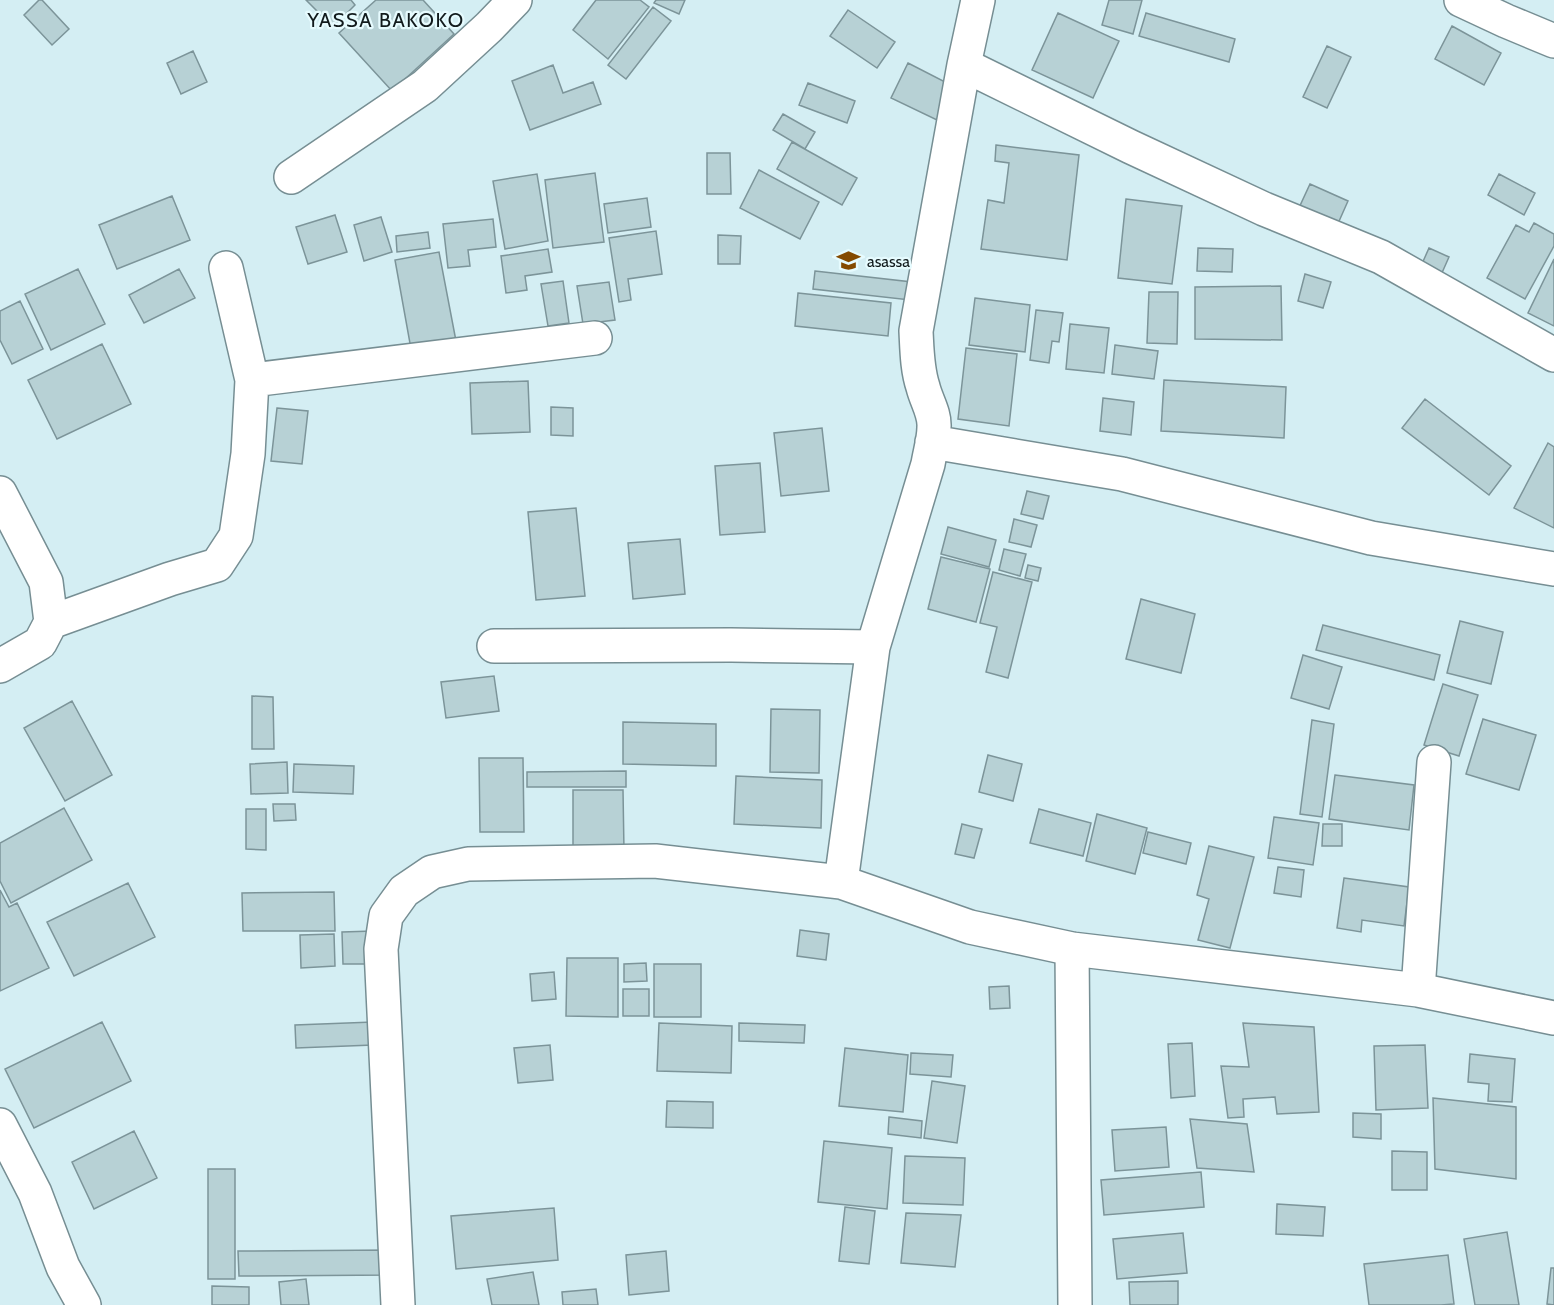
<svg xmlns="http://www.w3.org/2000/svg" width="1554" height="1305" font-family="Cabin,sans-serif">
	<rect width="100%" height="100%" fill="#d4eef3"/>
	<path fill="#b7d1d5" stroke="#7c9499" stroke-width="1.5" d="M 39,0 L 42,0 L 69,29 L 52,45 L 24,15 Z
		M 306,0 L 351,0 L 355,5 L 333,27 Z
		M 376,0 L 423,0 L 454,34 L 392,91 L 339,33 Z
		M 596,0 L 640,0 L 649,7 L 608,59 L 573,30 Z
		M 656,0 L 685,0 L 679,14 L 654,3 Z
		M 1109,0 L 1142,0 L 1133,34 L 1102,25 Z
		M 653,7 L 671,21 L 626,79 L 608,65 Z
		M 848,10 L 895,42 L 877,68 L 830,36 Z
		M 1058,13 L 1119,41 L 1093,98 L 1032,70 Z
		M 1146,13 L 1235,39 L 1229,62 L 1139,36 Z
		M 1452,26 L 1501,53 L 1484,85 L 1435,59 Z
		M 1327,46 L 1351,57 L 1327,108 L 1303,97 Z
		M 193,51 L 207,82 L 181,94 L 167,63 Z
		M 908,63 L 953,86 L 937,120 L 891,98 Z
		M 553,65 L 563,93 L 593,82 L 601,104 L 530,130 L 512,81 Z
		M 808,83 L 855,101 L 847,123 L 799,105 Z
		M 783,114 L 815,132 L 805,149 L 773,130 Z
		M 792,142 L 857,178 L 842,205 L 777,169 Z
		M 996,145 L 1079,155 L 1067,260 L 981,249 L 988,200 L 1004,203 L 1009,163 L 995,161 Z
		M 707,153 L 730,153 L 731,194 L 707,194 Z
		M 759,170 L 819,202 L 800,239 L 740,208 Z
		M 595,173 L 604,242 L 553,248 L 545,180 Z
		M 537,174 L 548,241 L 505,249 L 493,181 Z
		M 1499,174 L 1535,193 L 1524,215 L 1488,195 Z
		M 1310,184 L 1348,201 L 1336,228 L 1298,210 Z
		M 172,196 L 190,240 L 117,269 L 99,225 Z
		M 647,198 L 651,227 L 608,233 L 604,204 Z
		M 1126,199 L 1182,206 L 1172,284 L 1118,278 Z
		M 335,215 L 347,252 L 308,264 L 296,227 Z
		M 381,217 L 392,252 L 364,261 L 354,225 Z
		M 493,219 L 496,247 L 468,250 L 470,266 L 448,268 L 443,224 Z
		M 1534,223 L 1554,234 L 1554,246 L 1525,299 L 1487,278 L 1516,225 L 1529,232 Z
		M 656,231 L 662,274 L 628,279 L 631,300 L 619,302 L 609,238 Z
		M 428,232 L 430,248 L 397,252 L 396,236 Z
		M 718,235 L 741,236 L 740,264 L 718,264 Z
		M 1198,248 L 1233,249 L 1232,272 L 1197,271 Z
		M 1429,248 L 1449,257 L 1437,284 L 1417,275 Z
		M 548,249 L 552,272 L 525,276 L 527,290 L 506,293 L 501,256 Z
		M 439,252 L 456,341 L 411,349 L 395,260 Z
		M 1554,259 L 1554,326 L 1528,313 Z
		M 78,269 L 105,324 L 51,350 L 25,294 Z
		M 179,269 L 195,298 L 144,323 L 129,295 Z
		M 815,271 L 912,282 L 910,300 L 813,289 Z
		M 1305,274 L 1331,282 L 1323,308 L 1298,301 Z
		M 563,281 L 569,323 L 548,326 L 541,284 Z
		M 609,282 L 615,320 L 583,324 L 577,286 Z
		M 1281,286 L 1282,340 L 1195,339 L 1195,287 Z
		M 1149,292 L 1178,292 L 1177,344 L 1147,343 Z
		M 798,293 L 891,303 L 888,336 L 795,326 Z
		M 975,298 L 1030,305 L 1025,352 L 969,345 Z
		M 20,301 L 43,349 L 12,364 L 0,340 L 0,311 Z
		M 1036,310 L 1063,313 L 1059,342 L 1052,341 L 1049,363 L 1030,360 Z
		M 1070,324 L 1109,328 L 1104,373 L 1066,369 Z
		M 102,344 L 131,404 L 57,439 L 28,380 Z
		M 1115,345 L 1158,351 L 1154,379 L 1112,374 Z
		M 966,348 L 1017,354 L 1009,426 L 958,419 Z
		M 1164,380 L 1286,387 L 1284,438 L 1161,431 Z
		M 528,381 L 530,432 L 472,434 L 470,383 Z
		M 1103,398 L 1134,402 L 1131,435 L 1100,431 Z
		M 1425,399 L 1511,466 L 1489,495 L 1402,428 Z
		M 551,407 L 573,408 L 573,436 L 551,435 Z
		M 277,408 L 308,411 L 302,464 L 271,461 Z
		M 822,428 L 829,491 L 781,496 L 774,433 Z
		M 1548,443 L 1554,447 L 1554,528 L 1514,508 Z
		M 760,463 L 765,532 L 720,535 L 715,466 Z
		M 1027,491 L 1049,496 L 1043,519 L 1021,514 Z
		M 576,508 L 585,596 L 536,600 L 528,512 Z
		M 1014,519 L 1037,525 L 1031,547 L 1009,542 Z
		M 948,527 L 996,540 L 989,567 L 941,554 Z
		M 680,539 L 685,594 L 633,599 L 628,543 Z
		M 1004,549 L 1026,554 L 1020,576 L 999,570 Z
		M 941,557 L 990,569 L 976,622 L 928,609 Z
		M 1028,565 L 1041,568 L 1038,581 L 1025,578 Z
		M 993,572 L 1032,582 L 1008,678 L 986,672 L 997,627 L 980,623 Z
		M 1141,599 L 1195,614 L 1181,673 L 1126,659 Z
		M 1460,621 L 1503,632 L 1491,684 L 1447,673 Z
		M 1323,625 L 1440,655 L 1434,680 L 1316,650 Z
		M 1303,655 L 1342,667 L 1329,709 L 1291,698 Z
		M 494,676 L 499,711 L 446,718 L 441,682 Z
		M 1443,684 L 1478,695 L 1459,756 L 1424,745 Z
		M 252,696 L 273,697 L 274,749 L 252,749 Z
		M 72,701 L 112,775 L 65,801 L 24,728 Z
		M 771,709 L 820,710 L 819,773 L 770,772 Z
		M 1483,719 L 1536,735 L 1519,790 L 1466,774 Z
		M 1312,720 L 1334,724 L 1322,817 L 1300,814 Z
		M 623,722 L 716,724 L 716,766 L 623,764 Z
		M 988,755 L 1022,764 L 1013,801 L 979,792 Z
		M 479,758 L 523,758 L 524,832 L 480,832 Z
		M 287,762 L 288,793 L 251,794 L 250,764 Z
		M 294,764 L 354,766 L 353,794 L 293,792 Z
		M 626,771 L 626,787 L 527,787 L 527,772 Z
		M 1335,775 L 1414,785 L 1409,830 L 1329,819 Z
		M 736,776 L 822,780 L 821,828 L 734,824 Z
		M 573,790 L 623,790 L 624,851 L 573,851 Z
		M 273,804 L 295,804 L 296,820 L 274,821 Z
		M 64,808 L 92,860 L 11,903 L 0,881 L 0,843 Z
		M 246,809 L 266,809 L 266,850 L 246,849 Z
		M 1039,809 L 1091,823 L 1083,856 L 1030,843 Z
		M 1097,814 L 1147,828 L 1135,874 L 1086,861 Z
		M 1274,817 L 1319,823 L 1313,865 L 1268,858 Z
		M 962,824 L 982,829 L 974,858 L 955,854 Z
		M 1323,824 L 1342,824 L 1342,846 L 1322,846 Z
		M 1148,832 L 1191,843 L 1186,864 L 1143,853 Z
		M 1209,846 L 1254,857 L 1230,948 L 1198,940 L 1209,899 L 1197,895 Z
		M 1278,867 L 1304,870 L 1301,897 L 1274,893 Z
		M 1344,878 L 1409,887 L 1404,926 L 1362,920 L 1361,932 L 1337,928 Z
		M 128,883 L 155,937 L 74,976 L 47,922 Z
		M 0,890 L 9,907 L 17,903 L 49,968 L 0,991 Z
		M 334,892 L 335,931 L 243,931 L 242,893 Z
		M 800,930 L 829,934 L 826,960 L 797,956 Z
		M 373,931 L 375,964 L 343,964 L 342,932 Z
		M 334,934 L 335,966 L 301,968 L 300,935 Z
		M 567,958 L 618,958 L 618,1017 L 566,1016 Z
		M 646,963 L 647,981 L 624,982 L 624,964 Z
		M 654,964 L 701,964 L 701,1017 L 654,1017 Z
		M 554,972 L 556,999 L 532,1001 L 530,974 Z
		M 1009,986 L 1010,1008 L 990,1009 L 989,987 Z
		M 623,989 L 649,989 L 649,1016 L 623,1016 Z
		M 102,1022 L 131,1081 L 34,1128 L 5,1069 Z
		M 373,1022 L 373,1045 L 296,1048 L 295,1025 Z
		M 659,1023 L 732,1026 L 731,1073 L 657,1071 Z
		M 739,1023 L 805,1025 L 804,1043 L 739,1041 Z
		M 1243,1023 L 1314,1027 L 1319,1112 L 1277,1114 L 1275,1097 L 1243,1099 L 1244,1117 L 1228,1118 L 1221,1066 L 1249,1067 Z
		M 1192,1043 L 1195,1096 L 1171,1098 L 1168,1044 Z
		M 550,1045 L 553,1080 L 518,1083 L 514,1048 Z
		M 1425,1045 L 1428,1108 L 1376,1110 L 1374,1046 Z
		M 845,1048 L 908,1055 L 903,1112 L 839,1106 Z
		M 911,1053 L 953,1055 L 951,1077 L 910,1074 Z
		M 1470,1054 L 1515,1059 L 1512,1102 L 1488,1101 L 1489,1084 L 1468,1082 Z
		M 932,1081 L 965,1086 L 957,1143 L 924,1138 Z
		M 1433,1098 L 1516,1107 L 1516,1179 L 1435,1169 Z
		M 667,1101 L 713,1102 L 713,1128 L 666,1127 Z
		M 1353,1113 L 1381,1114 L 1381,1139 L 1353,1137 Z
		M 889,1117 L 922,1121 L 921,1138 L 888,1134 Z
		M 1190,1119 L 1247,1124 L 1254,1172 L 1197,1168 Z
		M 1166,1127 L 1169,1167 L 1115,1171 L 1112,1130 Z
		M 134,1131 L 157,1178 L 94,1209 L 72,1162 Z
		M 824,1141 L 892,1148 L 887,1209 L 818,1202 Z
		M 1392,1151 L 1427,1152 L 1427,1190 L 1392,1190 Z
		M 905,1156 L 965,1158 L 963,1205 L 903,1203 Z
		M 208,1169 L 235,1169 L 235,1279 L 208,1279 Z
		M 1201,1172 L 1204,1207 L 1104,1215 L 1101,1180 Z
		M 1277,1204 L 1325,1207 L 1323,1236 L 1276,1234 Z
		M 845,1207 L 875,1211 L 869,1264 L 839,1261 Z
		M 554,1208 L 558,1260 L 456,1269 L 451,1216 Z
		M 906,1213 L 961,1215 L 955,1267 L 901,1263 Z
		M 1507,1232 L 1519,1305 L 1475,1305 L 1464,1239 Z
		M 1183,1233 L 1187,1273 L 1117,1279 L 1113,1239 Z
		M 392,1250 L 393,1275 L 239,1276 L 238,1251 Z
		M 666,1251 L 669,1291 L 629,1295 L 626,1255 Z
		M 1448,1255 L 1454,1304 L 1441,1305 L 1369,1305 L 1364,1264 Z
		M 1551,1268 L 1554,1268 L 1554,1305 L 1547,1304 Z
		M 533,1272 L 539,1305 L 492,1305 L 487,1279 Z
		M 306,1279 L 309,1305 L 281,1305 L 279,1282 Z
		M 1178,1281 L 1178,1305 L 1130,1305 L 1129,1282 Z
		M 212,1286 L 249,1287 L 249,1305 L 212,1305 Z
		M 596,1289 L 598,1305 L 563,1305 L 562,1292 Z"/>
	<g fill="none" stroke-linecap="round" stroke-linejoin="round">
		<defs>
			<path id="street" d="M 1461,0 L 1506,21 L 1554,41
				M 964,65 L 1131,147 L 1264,209 L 1381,257 L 1554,355
				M 291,177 L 425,86 L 489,27 L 515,0
				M 252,380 L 595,338
				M 932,442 L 1122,474 L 1371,538 L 1554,569
				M 0,493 L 46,582 L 51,622 L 40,643 L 0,666
				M 51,622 L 170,579 L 217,565 L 236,536 L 248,454 L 252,380 L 226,268
				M 494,646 L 731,645 L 873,647
				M 841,882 L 873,647 L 928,464 C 930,452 934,439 934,427 C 935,413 926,400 923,387 C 917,369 917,350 916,331 L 964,65 L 978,0
				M 1072,949 L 1075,1305
				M 1418,990 L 1434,762
				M 0,1125 L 35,1193 L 63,1267 L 84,1305
				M 398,1305 L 381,949 L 386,916 L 404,891 L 432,872 L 468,864 L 655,861 L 841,882 L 970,927 L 1072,949 L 1418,990 L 1554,1018"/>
		</defs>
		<use href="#street" stroke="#768e93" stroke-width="36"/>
		<use href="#street" stroke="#fff" stroke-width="33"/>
	</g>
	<defs>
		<symbol id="university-bare" viewBox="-9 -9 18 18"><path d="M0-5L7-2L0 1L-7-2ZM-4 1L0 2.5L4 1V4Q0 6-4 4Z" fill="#844a00" stroke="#e6fbfe" stroke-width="2.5" paint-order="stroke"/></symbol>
	</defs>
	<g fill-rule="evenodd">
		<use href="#university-bare" x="832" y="244" width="33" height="33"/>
	</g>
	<g text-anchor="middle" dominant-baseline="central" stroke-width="4.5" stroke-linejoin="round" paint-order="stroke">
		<g font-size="16" fill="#111a1c" stroke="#e6fbfe" text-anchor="start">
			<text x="867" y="261">asassa</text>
		</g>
		<g font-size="20" letter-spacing="1.5" fill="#111a1c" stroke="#e6fbfe">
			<text x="386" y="20">YASSA BAKOKO</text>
		</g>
	</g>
</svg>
